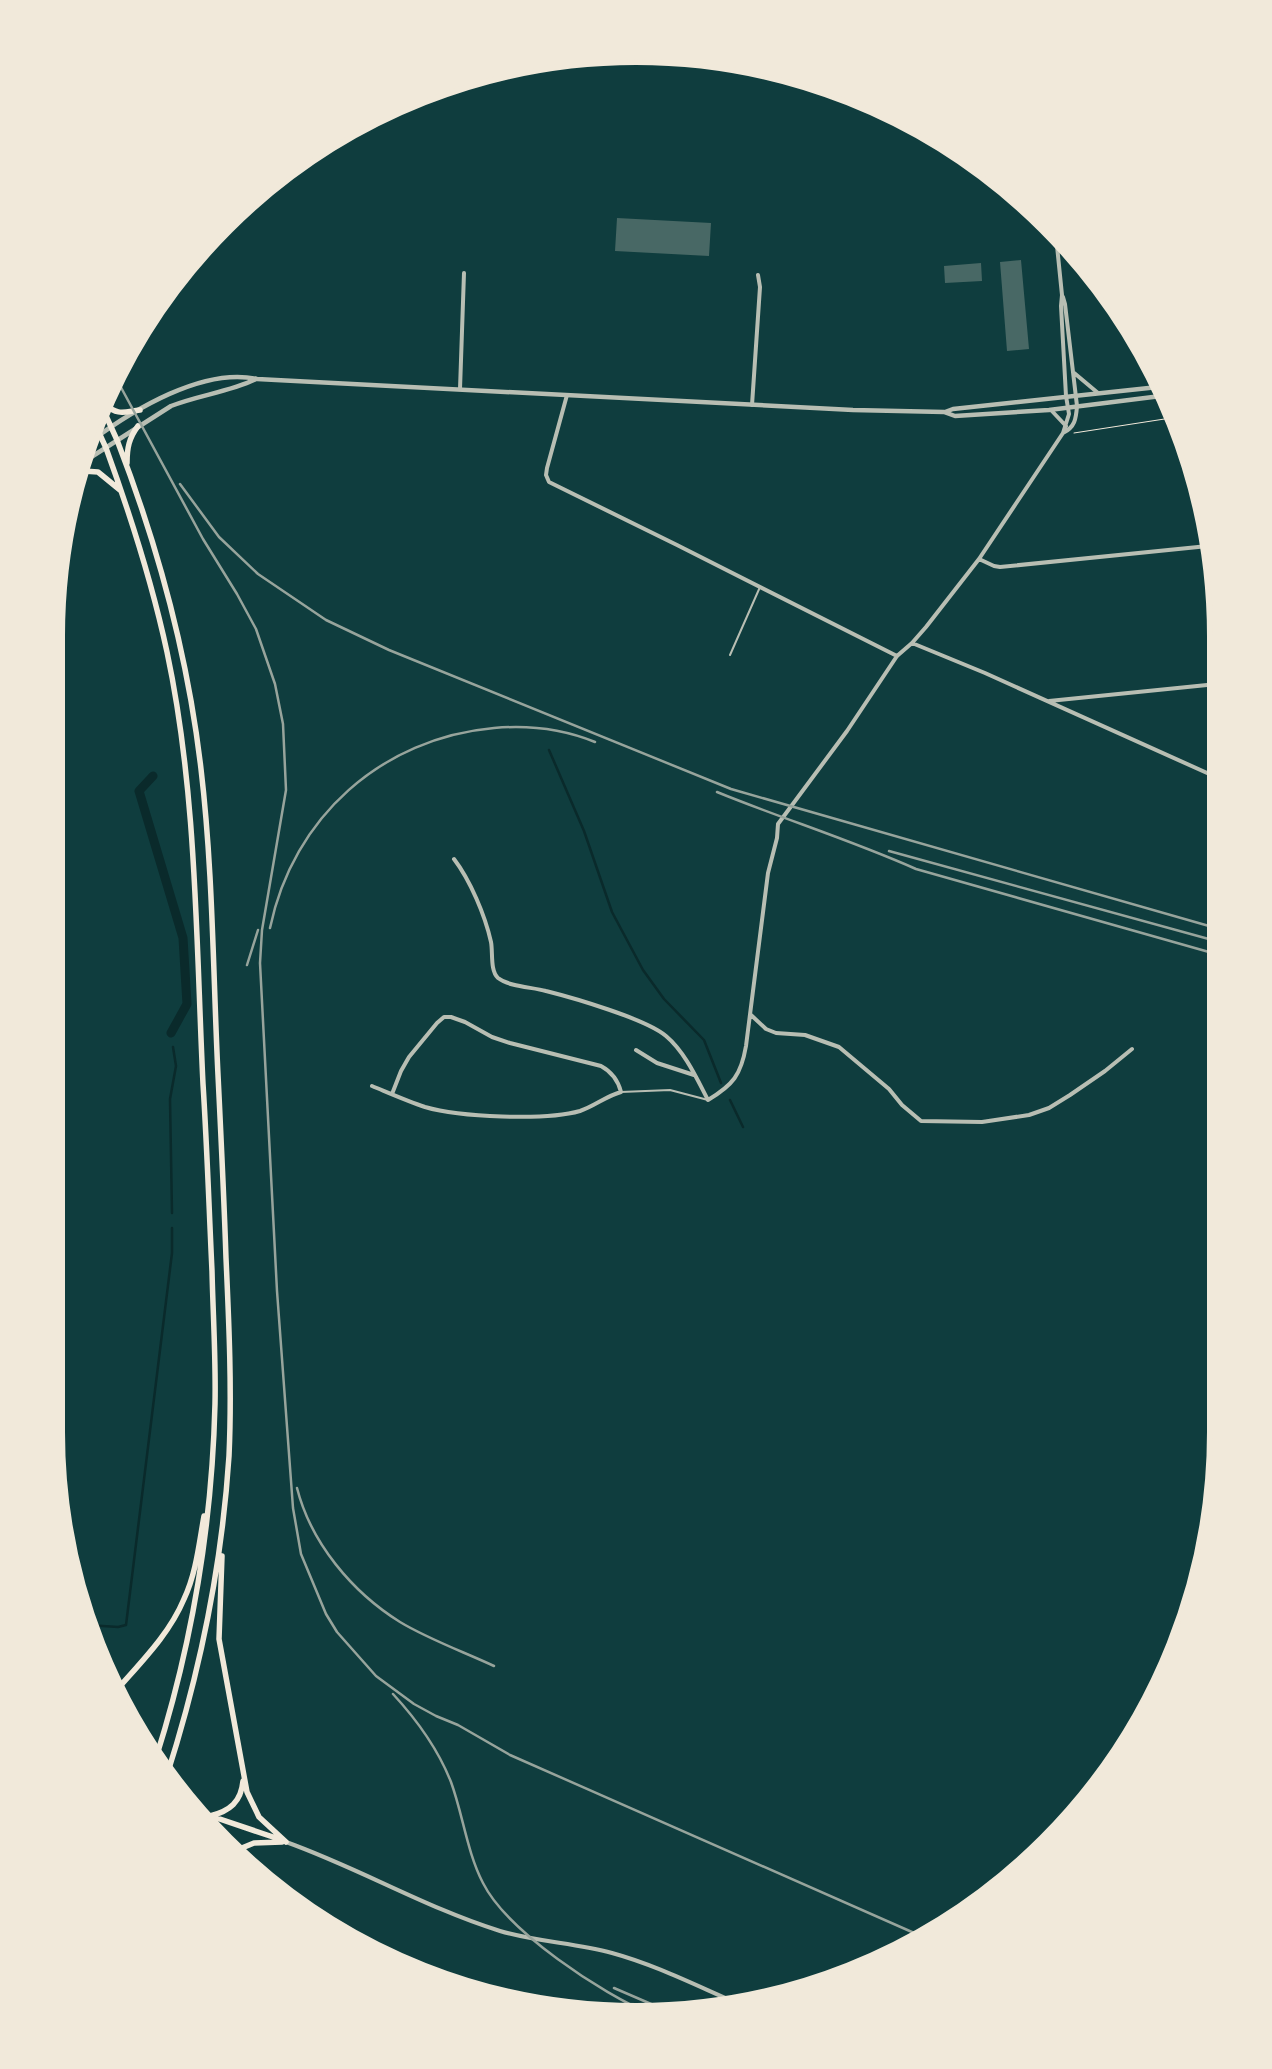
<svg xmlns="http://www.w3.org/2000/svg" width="1272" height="2069" font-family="'Fira Sans',sans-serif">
	<rect width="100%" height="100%" fill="#0f3d3e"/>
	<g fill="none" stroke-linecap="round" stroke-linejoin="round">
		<path stroke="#0a2a2b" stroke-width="2.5" d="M 549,750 L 584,831 L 612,912 L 643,970 L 664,999 L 704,1040 L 721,1083
			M 730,1100 L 743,1127
			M 172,1213 L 170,1099 L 176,1066 L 173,1047
			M 87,1625 L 118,1627 L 126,1625 L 172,1253 L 172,1228"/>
		<path stroke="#0a2a2b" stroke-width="9" d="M 153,776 L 139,791 L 183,938 L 187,1004 L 171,1033"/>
	</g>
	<path fill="#486865" d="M 617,218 L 711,223 L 709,256 L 615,251 Z
		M 1021,260 L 1029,349 L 1007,351 L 1000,262 Z
		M 981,263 L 982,281 L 945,283 L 944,266 Z"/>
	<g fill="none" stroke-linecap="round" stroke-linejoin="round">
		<path stroke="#f1e9da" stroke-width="1" d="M 1074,433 L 1171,418"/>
		<path stroke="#b8beb3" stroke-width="2" d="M 730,655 L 760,587
			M 621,1092 L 670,1090 L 708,1100"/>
		<path stroke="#b8beb3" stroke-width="4" d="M 1063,297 L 1065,304 L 1077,406 C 1076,419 1075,427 1063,433
			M 1073,372 L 1098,393
			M 460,389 L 464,273
			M 567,395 L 547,468 L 546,475 L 549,482 L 677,545 L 897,656
			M 752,405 L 760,287 L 758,275
			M 1051,410 L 1066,426
			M 979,559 L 994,566 L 1000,567 L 1208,546
			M 912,643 L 985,673 L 1216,777
			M 1049,701 L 1217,684
			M 454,859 C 470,880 485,915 491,942 C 493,952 490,971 498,978 C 510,987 532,987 546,991 C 574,998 646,1019 666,1036 C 685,1052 697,1079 708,1100 C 733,1085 741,1075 746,1046 L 768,873 L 777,838 L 778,824 L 847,731 L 897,656 L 912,643 L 926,627 L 979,559 L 1063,433 L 1069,414 L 1066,396 L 1061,306 L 1062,295 L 1056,236
			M 751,1015 L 766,1029 L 776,1033 L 805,1035 L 839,1047 L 889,1089 L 902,1105 L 921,1121 L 982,1122 L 1029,1115 L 1049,1108 L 1070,1095 L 1105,1071 L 1132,1049
			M 636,1050 L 657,1063 L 694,1075
			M 372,1086 C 389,1093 407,1101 425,1107 C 459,1117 545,1121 580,1111 C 595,1106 606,1096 621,1092 C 618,1080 612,1072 601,1066 L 510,1043 L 492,1037 L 465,1022 L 451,1017 L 444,1017 L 437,1023 L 409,1057 L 401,1071 L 392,1094
			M 286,1842 C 359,1868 426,1908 500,1931 C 537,1942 575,1943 612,1953 C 656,1965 697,1986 739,2004"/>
		<path stroke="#b8beb3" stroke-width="4.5" d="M 945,412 L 953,409 L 1158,387
			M 91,441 C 133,410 203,367 257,379 L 853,410 L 944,412 L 955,416 L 1049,410 L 1161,396
			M 85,461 L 171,406 C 199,395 229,392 256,379"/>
		<path stroke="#f1e9da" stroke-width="5.5" d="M 104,404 C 119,416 123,412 140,410
			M 102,407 L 117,440
			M 95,424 L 106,448"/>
		<path stroke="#f1e9da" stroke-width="5.5" d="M 117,440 C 158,546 188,657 201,769 C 213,870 213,973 218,1075 C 221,1136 224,1197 226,1258 C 229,1324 232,1390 229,1456 C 222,1564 200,1672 167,1775
			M 106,448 C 130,514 152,582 167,652 C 197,793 196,940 203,1084 C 207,1146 209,1208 212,1271 C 213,1315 216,1360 215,1404 C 212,1525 192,1644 156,1758
			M 127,463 C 127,448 129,438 138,426
			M 83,471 L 98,472 L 120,490
			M 222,1556 L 219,1639 L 247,1792 L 259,1817 L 286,1842
			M 115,1692 C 140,1663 169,1635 184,1599 C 196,1574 199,1544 204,1516
			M 199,1812 L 282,1840
			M 218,1831 L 210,1816 C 230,1811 241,1802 243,1781
			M 237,1850 L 254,1843 L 282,1842"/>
		<path stroke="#97a49c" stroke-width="2.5" d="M 117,380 L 203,539 L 237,594 L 256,629 L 275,684 L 283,724 L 286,790 L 262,930 L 260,963 L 277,1291 L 293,1508 L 301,1554 L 326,1614 L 337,1632 L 376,1676 L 414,1704 L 436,1716 L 458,1725 L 510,1755 L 921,1936
			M 180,484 L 219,537 L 258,574 L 326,620 L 389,650 L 731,789 L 1216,928
			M 717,792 C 783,819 851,840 916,869 L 1216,954
			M 889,851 L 1216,941
			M 270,928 C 293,817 382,738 494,728 C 528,725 563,729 595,742
			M 247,965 L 258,930
			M 297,1488 C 311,1543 352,1592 400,1622 C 428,1639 464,1652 494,1666
			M 393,1694 C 417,1720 438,1749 451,1782 C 463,1815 467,1852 483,1883 C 507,1931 602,1994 651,2014
			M 614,1988 L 672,2013"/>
	</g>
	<path d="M0 0H1272V2069H0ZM636 62H636A574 574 0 0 1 1210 636V1432A574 574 0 0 1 636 2006H636A574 574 0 0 1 62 1432V636A574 574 0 0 1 636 62Z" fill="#f1e9da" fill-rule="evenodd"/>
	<path fill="none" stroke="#f1e9da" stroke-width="6" d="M636 62H636A574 574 0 0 1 1210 636V1432A574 574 0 0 1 636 2006H636A574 574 0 0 1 62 1432V636A574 574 0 0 1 636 62Z"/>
</svg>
